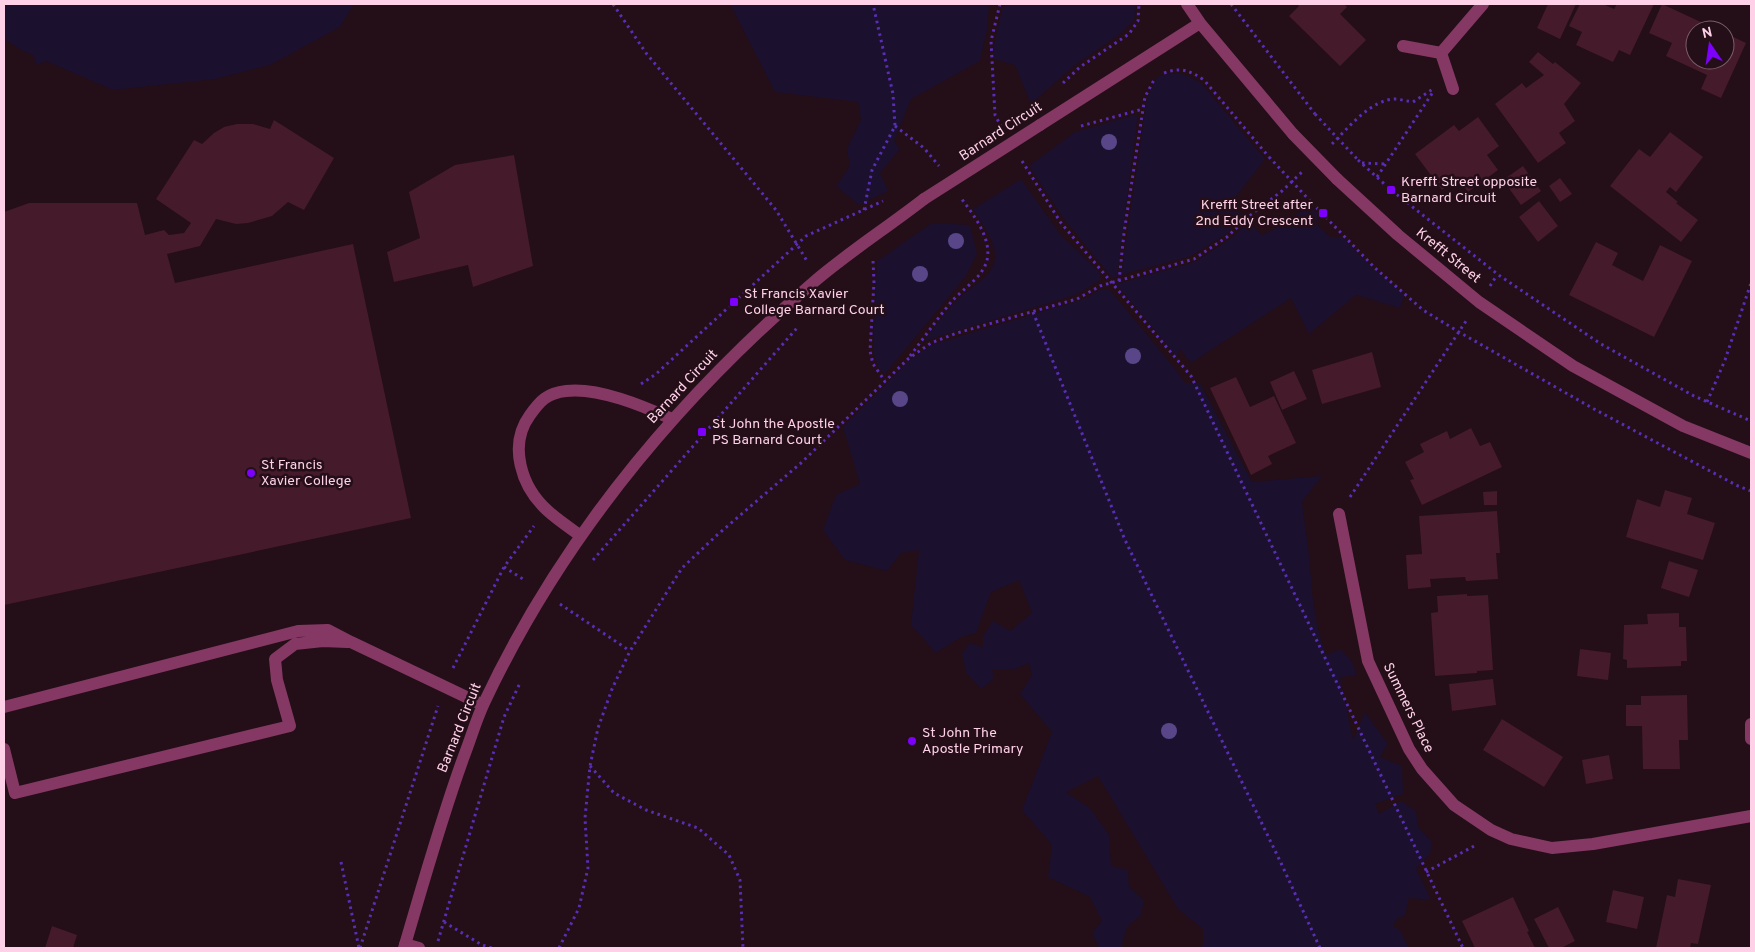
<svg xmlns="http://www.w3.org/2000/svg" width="1755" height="952" font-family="Overpass,sans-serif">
	<rect width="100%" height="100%" fill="#240e17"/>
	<path fill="#1b112e" d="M 4,4 L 354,4 L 340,27 L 270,65 L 215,79 L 113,90 L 46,61 L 37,65 L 33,55 L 21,50 L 4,39 Z
		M 730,4 L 989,4 L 987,29 L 980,61 L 911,99 L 894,141 L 900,149 L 880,173 L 888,191 L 859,205 L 836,186 L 850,166 L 847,149 L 861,119 L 858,102 L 775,92 Z
		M 1005,4 L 1136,4 L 1134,21 L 1120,34 L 1075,65 L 1031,104 L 1015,65 L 993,59 L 994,45 L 1002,9 Z
		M 1178,73 L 1190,77 L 1201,83 L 1265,159 L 1231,203 L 1244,217 L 1226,234 L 1191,256 L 1121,275 L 1147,98 L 1157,77 L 1166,74 Z
		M 1138,114 L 1117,277 L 1112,278 L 1064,219 L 1029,166 L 1075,132 Z
		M 1021,179 L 1060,234 L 1099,272 L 1101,280 L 1075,295 L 924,341 C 934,328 944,313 955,302 C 965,291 981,283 990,271 C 1005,252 983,226 973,209 Z
		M 1309,206 L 1321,216 L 1315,223 L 1330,237 L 1343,237 L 1360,256 L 1404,295 L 1400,308 L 1356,295 L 1309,334 L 1291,298 L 1191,363 L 1179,348 L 1178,358 L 1116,284 L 1195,262 L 1230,239 L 1249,222 L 1262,235 L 1271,231 Z
		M 932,223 L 970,225 L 977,254 L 966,276 L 885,374 L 878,367 L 873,351 L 877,261 Z
		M 1099,290 L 1110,290 L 1177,371 L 1185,383 L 1200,383 L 1252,482 L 1322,476 L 1302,502 C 1304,520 1307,538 1309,556 C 1312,589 1313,624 1327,655 L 1340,649 L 1351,660 L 1357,675 L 1340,677 L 1353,740 L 1365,712 L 1388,744 L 1380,757 L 1402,766 L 1403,794 L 1375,804 L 1379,814 L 1401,801 L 1416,811 L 1418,827 L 1432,842 L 1430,855 L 1416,868 L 1431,900 L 1409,898 L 1405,915 L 1396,920 L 1393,926 L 1400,930 L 1409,948 L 1200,948 L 1203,945 L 1203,929 L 1178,909 L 1098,776 L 1066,792 L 1091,809 L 1109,835 L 1111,866 L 1128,870 L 1129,887 L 1144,900 L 1141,915 L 1127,927 L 1121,948 L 1099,948 L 1092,933 L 1102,921 L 1090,897 L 1048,877 L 1052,845 L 1022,810 L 1052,732 L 1020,694 L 1032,675 L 1029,663 L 1015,669 L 992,669 L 994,679 L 981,689 L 966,673 L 962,654 L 969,643 L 983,647 L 983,636 L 993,621 L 1010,631 L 1032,613 L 1019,580 L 991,592 L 976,633 L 961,637 L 936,653 L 911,625 L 919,550 L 901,553 L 887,571 L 845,560 L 823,530 L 836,495 L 860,484 L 843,427 L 908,361 L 931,345 L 1087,298 Z"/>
	<path fill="#451a2b" d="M 1296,4 L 1346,4 L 1345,5 L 1347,7 L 1340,14 L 1366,40 L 1340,66 L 1289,16 L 1299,6 Z
		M 1548,4 L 1576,4 L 1560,39 L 1537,28 Z
		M 1580,4 L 1603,4 L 1614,9 L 1617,4 L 1654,4 L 1630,55 L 1619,50 L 1613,62 L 1576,45 L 1582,32 L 1569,26 Z
		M 1662,4 L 1718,30 L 1695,30 L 1695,60 L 1725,60 L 1725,33 L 1746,43 L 1721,98 L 1701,89 L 1707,75 L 1666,56 L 1672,43 L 1649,33 Z
		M 1538,52 L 1553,64 L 1555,62 L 1581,83 L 1564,104 L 1575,121 L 1559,133 L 1566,143 L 1538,163 L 1495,104 L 1522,83 L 1526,88 L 1544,75 L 1529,62 Z
		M 1478,117 L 1499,146 L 1487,155 L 1498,170 L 1468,192 L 1458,178 L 1442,190 L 1415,154 L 1454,125 L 1459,131 Z
		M 274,120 L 334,158 L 304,210 L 288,202 L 272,216 L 248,223 L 236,224 L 216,219 L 200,246 L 167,254 L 175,283 L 353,244 L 411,518 L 4,605 L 4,212 L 29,203 L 137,203 L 145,235 L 164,230 L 169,235 L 184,233 L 191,223 L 156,199 L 194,140 L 202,144 L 214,133 L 224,127 L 237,124 L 253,124 L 270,129 Z
		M 1670,132 L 1703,157 L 1676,192 L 1670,187 L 1666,192 L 1678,202 L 1676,203 L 1698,220 L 1681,242 L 1610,186 L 1639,149 L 1650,157 Z
		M 514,155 L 533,266 L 473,287 L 468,265 L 394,282 L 387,252 L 420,238 L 409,192 L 455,165 Z
		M 1523,166 L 1541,191 L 1521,205 L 1503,180 Z
		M 1560,178 L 1572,194 L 1560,202 L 1549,186 Z
		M 1539,201 L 1558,226 L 1538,242 L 1519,217 Z
		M 1596,242 L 1618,253 L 1612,265 L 1643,281 L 1660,245 L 1692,261 L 1654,337 L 1569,295 Z
		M 1372,352 L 1381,387 L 1322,404 L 1312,370 Z
		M 1294,371 L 1307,399 L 1282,410 L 1270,382 Z
		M 1236,377 L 1250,407 L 1274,396 L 1296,443 L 1268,456 L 1272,464 L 1251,475 L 1210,388 Z
		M 1471,428 L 1480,446 L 1490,442 L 1502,467 L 1422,505 L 1410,480 L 1414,479 L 1405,462 L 1424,452 L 1420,444 L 1447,431 L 1450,439 Z
		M 1665,490 L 1692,498 L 1687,514 L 1715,523 L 1703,560 L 1626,537 L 1637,499 L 1660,507 Z
		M 1497,491 L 1497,505 L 1484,505 L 1483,492 Z
		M 1497,511 L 1500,553 L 1496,553 L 1498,579 L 1466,581 L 1465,577 L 1430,579 L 1431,587 L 1408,589 L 1406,555 L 1422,554 L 1419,516 Z
		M 1669,561 L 1698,570 L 1689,597 L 1661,588 Z
		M 1467,594 L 1467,596 L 1488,595 L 1493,670 L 1477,671 L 1477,673 L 1435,676 L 1431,613 L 1438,612 L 1437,596 Z
		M 1679,613 L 1679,627 L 1686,627 L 1687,661 L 1681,661 L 1681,666 L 1627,668 L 1627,660 L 1623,659 L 1624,625 L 1648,624 L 1647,614 Z
		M 1580,649 L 1611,653 L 1608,680 L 1577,676 Z
		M 1493,679 L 1496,705 L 1452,711 L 1449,684 Z
		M 1687,695 L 1688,740 L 1679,740 L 1680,769 L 1643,769 L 1642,726 L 1626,726 L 1626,705 L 1641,705 L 1641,696 Z
		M 1502,719 L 1563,757 L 1544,787 L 1483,750 Z
		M 1609,755 L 1613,779 L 1586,784 L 1582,760 Z
		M 1678,879 L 1711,885 L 1698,944 L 1691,943 L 1690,948 L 1656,948 L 1667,895 L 1675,897 Z
		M 1613,890 L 1644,897 L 1637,929 L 1606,922 Z
		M 1513,897 L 1529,931 L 1527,932 L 1535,948 L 1475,948 L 1462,921 Z
		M 1558,907 L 1575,941 L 1561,948 L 1549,948 L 1534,919 Z
		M 52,926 L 77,935 L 73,948 L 45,948 Z"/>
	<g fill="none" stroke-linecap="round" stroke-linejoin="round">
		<path stroke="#5a2db7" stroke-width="3" stroke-dasharray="2.5 4" stroke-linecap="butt" d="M 613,4 L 646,53 L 776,210 L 807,261
			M 1000,4 L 991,41 L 995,115 L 1001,126
			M 1231,4 L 1315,114
			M 1164,73 C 1181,67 1189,70 1204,80 L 1269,157
			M 1063,83 L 1080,67 L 1129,34 L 1138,21 L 1139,4
			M 895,126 L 924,148 L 939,166
			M 1081,126 L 1143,109
			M 1332,144 C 1348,128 1372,98 1397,99 C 1402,100 1407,101 1413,102 L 1433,89
			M 1358,160 L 1391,190 L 1500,276 L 1601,344 L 1694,396 L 1751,421
			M 1022,161 L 1061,223 L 1191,376 L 1463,948
			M 1362,163 L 1386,164
			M 1377,177 L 1433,92
			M 1312,203 L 1375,268 L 1423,310 L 1459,332 L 1594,409 L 1738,486 L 1751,491
			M 864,210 L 872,170 L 895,126 L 893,94 L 873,4
			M 873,261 L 874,282 L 870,351 L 873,364 L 885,381
			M 1119,281 L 1124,233 L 1143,109 L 1145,97 L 1155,78
			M 1490,286 L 1497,275
			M 1033,312 L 1125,540 L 1281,863 L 1320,948
			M 910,356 C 924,338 937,319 952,301 C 961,291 975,282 982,271 C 999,247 975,217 961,198
			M 641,384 L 656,374 L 806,236 L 883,201
			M 1707,402 L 1725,360 L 1751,283
			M 1350,497 L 1468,318
			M 593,560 L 797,328
			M 504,567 L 526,581
			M 560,604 L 630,651
			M 453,668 L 504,567 L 534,526
			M 590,766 L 614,793 L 646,810 L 698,828 L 729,855 L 740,880 L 743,948
			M 341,862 L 359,948
			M 1426,872 L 1476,845
			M 444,922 L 482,945 L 492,948
			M 438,941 L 504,717 L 520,683
			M 360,948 L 438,706
			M 559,948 L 579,908 L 588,868 L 585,818 L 590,766 L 598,728 L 612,689 L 630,651 L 682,568 L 716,536 L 801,463 L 908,359 L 931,343 L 957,333 L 1077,299 L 1100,286 L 1194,259 L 1227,237 L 1248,217 L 1282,191 L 1302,172"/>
		<path stroke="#843863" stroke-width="12" d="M 1187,4 L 1200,23 L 1293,134
			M 1403,46 L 1441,53 L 1453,89
			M 1441,53 L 1483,4
			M 1040,125 L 1200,23
			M 1337,179 L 1398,235 L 1479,302 L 1573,366 L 1683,426 L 1751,453
			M 1339,514 L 1368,661 L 1409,749 L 1422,769 L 1454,805 L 1491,830 L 1511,839 L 1552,848 L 1593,844 L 1751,816
			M 581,536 C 570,528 558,520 548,511 C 521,487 508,445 530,415 C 540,401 547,393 566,391 C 598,387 643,406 672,419
			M 4,707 L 298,631 L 328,630 L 351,642 L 483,705
			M 1751,724 L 1751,739
			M 4,749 L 15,793 L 290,726 L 277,680 L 275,659 L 295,644 L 323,641 L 347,642
			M 405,944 L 419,948
			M 404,948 C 423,884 441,819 464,756 C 471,738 476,720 484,703 C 562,537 676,400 815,281 C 849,252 888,227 924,199"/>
		<path stroke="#5a2db7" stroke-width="3" stroke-dasharray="2.5 4" stroke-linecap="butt" d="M 1315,114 L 1358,160
			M 1269,157 L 1312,203"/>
		<path stroke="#843863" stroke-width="12" d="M 1293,134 L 1337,179
			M 924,199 L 1040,125"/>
	</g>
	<g fill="#594689">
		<circle cx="1109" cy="142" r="8"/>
		<circle cx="956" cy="241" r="8"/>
		<circle cx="920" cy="274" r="8"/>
		<circle cx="1133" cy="356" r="8"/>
		<circle cx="900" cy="399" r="8"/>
		<circle cx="1169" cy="731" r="8"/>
	</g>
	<g fill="#7c00fc" stroke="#240e17" stroke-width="2">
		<rect x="1386" y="185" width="10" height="10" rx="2.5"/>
		<rect x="1318" y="208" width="10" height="10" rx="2.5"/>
		<rect x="729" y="297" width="10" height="10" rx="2.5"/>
		<rect x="697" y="427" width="10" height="10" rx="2.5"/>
		<circle cx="251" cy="473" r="5"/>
		<circle cx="912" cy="741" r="5"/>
	</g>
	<g text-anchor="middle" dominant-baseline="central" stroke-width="5" stroke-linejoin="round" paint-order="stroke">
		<g font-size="14" fill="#ffd1e8" stroke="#240e17">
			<text transform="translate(1001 132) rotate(-33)">Barnard Circuit</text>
			<text transform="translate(1448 256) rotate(39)">Krefft Street</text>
			<text transform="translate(683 387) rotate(-47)">Barnard Circuit</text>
			<text transform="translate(1408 708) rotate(64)">Summers Place</text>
			<text transform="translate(460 728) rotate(-68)">Barnard Circuit</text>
		</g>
		<g font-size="14" fill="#ffd1e8" stroke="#240e17" text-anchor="start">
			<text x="1401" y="182">Krefft Street opposite<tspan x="1401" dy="16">Barnard Circuit</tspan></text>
			<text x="1313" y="205" text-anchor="end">Krefft Street after<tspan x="1313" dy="16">2nd Eddy Crescent</tspan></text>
			<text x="744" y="294">St Francis Xavier<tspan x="744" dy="16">College Barnard Court</tspan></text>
			<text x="712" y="424">St John the Apostle<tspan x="712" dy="16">PS Barnard Court</tspan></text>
			<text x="261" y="465">St Francis<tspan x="261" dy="16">Xavier College</tspan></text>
			<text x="922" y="733">St John The<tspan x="922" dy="16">Apostle Primary</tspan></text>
		</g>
	</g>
	<rect width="1755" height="952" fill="none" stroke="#ffd1e8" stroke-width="10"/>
	<g transform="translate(1710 45) rotate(347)"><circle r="24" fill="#240e17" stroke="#7c5c6b"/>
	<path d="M0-4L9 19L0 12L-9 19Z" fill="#7c00fc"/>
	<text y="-8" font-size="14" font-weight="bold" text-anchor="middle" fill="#ffd1e8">N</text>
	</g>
</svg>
